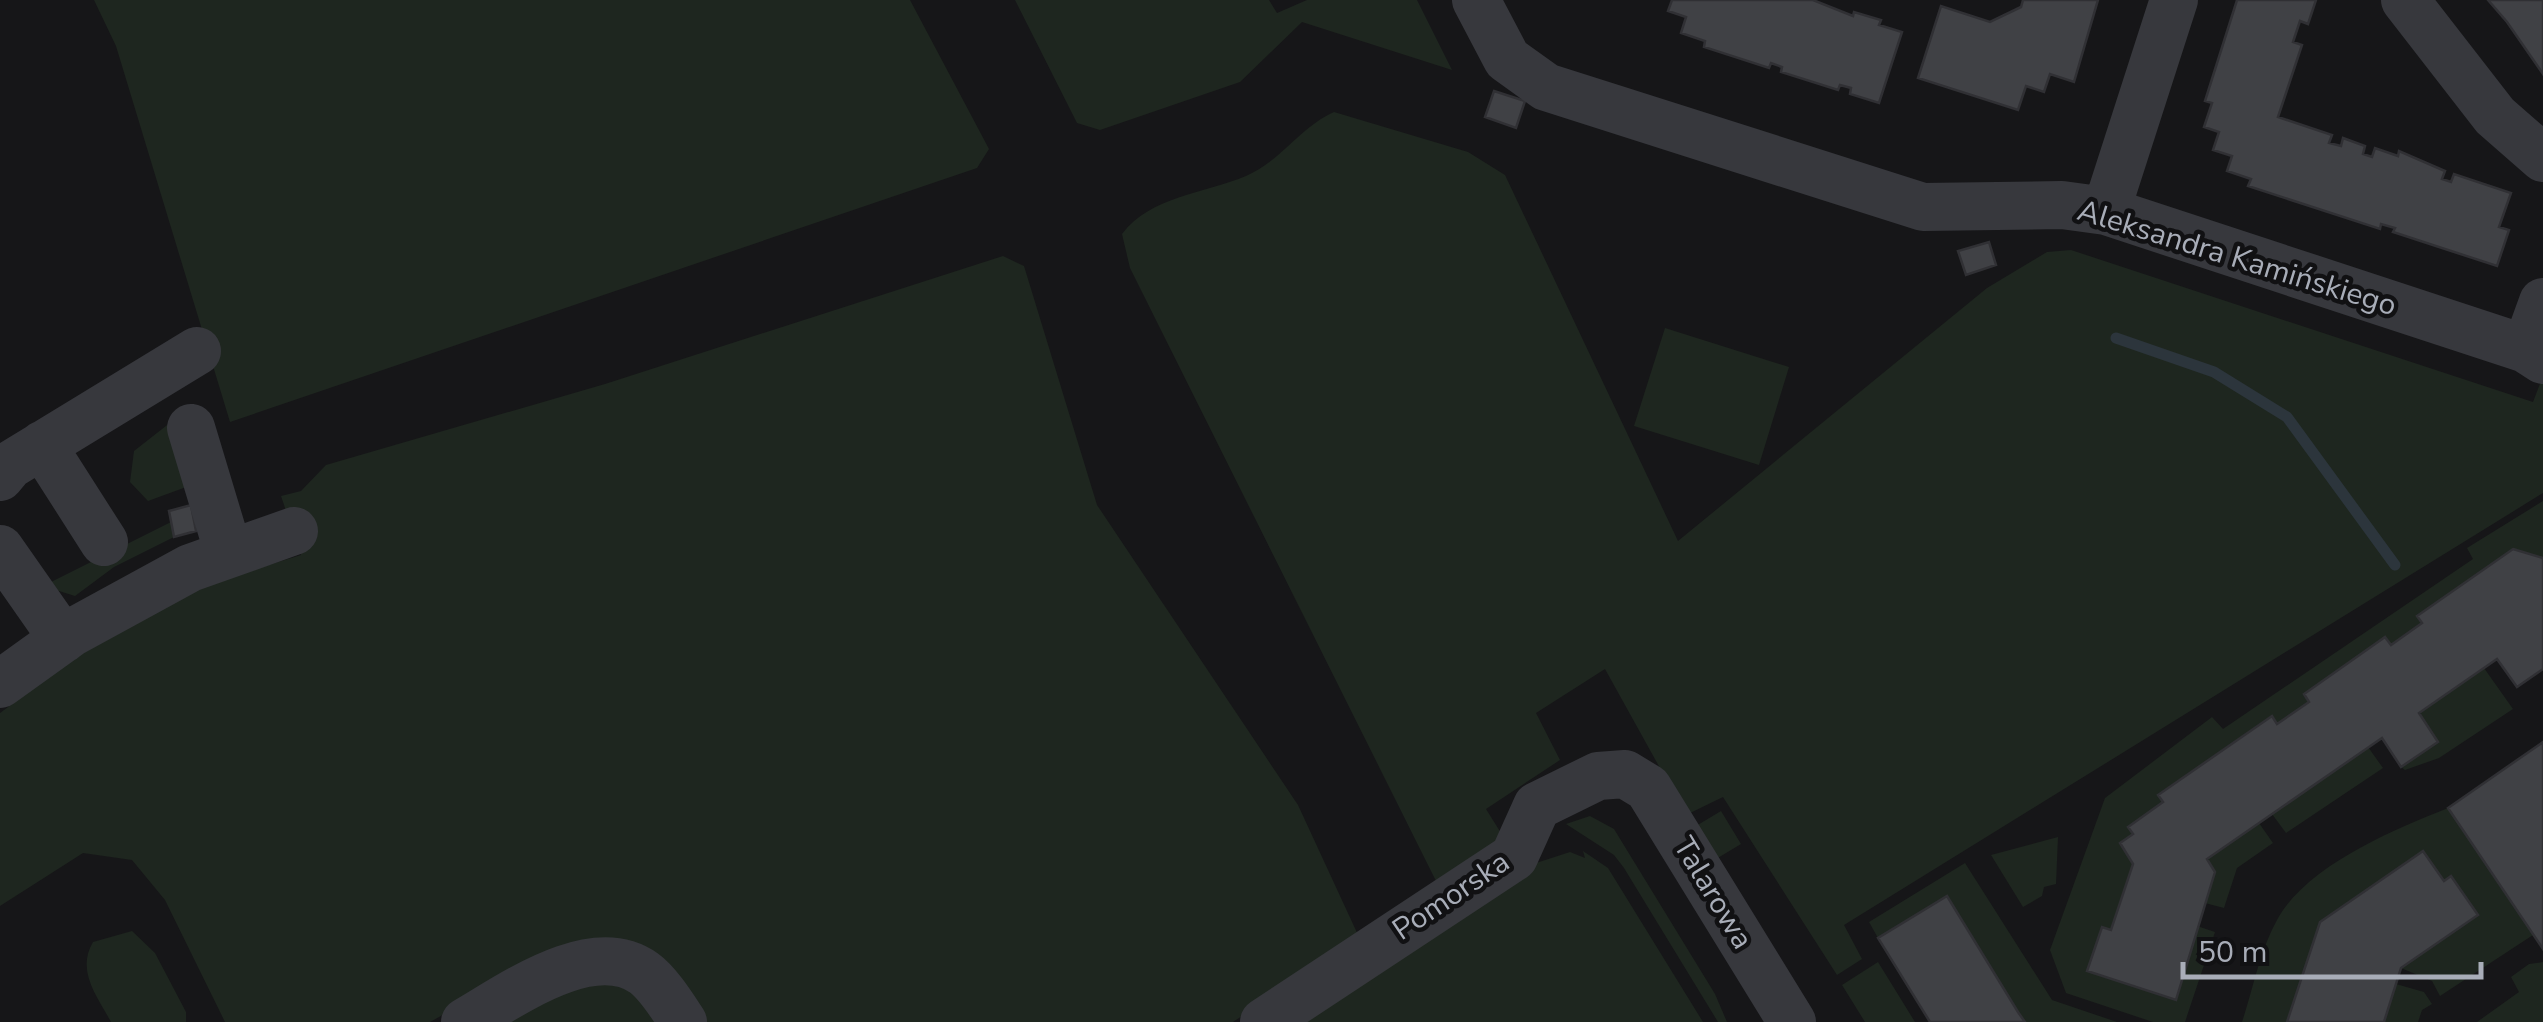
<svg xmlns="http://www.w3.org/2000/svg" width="2543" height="1022" font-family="'Nunito Sans',sans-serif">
	<rect width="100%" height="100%" fill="#161618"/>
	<path fill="#1e261f" d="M 94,0 L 910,0 L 989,149 L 977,168 L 230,422 L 116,46 Z
		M 1015,0 L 1269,0 L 1277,13 L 1307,0 L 1417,0 L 1452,70 L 1302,22 L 1240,82 L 1100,130 L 1077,123 Z
		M 1334,112 L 1468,152 L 1505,175 L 1678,541 L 1987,288 L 2047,252 L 2071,250 L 2533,402 L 2543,376 L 2543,493 L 1844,925 L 1862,959 L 1837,975 L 1723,797 L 1686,815 L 1605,669 L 1536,713 L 1560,760 L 1486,809 L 1506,841 L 1438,885 L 1130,268 L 1122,234 C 1151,196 1203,194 1246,176 C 1281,161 1300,127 1334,112 Z
		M 1003,256 L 1024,266 L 1097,505 L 1298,805 L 1359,937 L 1233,1022 L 701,1022 L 690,1002 L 538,962 L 430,1022 L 225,1022 L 165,900 L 132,860 L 83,853 L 0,906 L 0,713 L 76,657 L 210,583 L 301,555 L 281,496 L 301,491 L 326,465 L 605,384 Z
		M 1665,328 L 1789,367 L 1759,465 L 1634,426 Z
		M 171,422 L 189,486 L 148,501 L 130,482 L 134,451 Z
		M 2543,501 L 2543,558 L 2391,645 L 2385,638 L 2304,694 L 2309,702 L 2277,724 L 2271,716 L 2158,794 L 2163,802 L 2129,826 L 2133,834 L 2120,844 L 2133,864 L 2111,930 L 2102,927 L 2087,970 L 2197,926 L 2215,932 L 2185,1022 L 2153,1022 L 2066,993 L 2050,950 L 2105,798 L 2212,717 L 2223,729 L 2473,559 L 2467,548 Z
		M 171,522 L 174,537 L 114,567 L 75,596 L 43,586 Z
		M 2484,668 L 2513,709 L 2439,758 L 2405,770 L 2401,767 L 2438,742 L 2419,713 Z
		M 2368,747 L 2383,768 L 2286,833 L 2272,814 Z
		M 2448,808 L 2533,935 L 2440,996 L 2432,981 L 2401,968 L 2477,915 L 2451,877 L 2444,881 L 2423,851 L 2320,922 L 2287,1022 L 2242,1022 C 2253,989 2260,950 2277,920 C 2306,866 2393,830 2448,808 Z
		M 1721,811 L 1741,844 L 1716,859 L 1696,826 Z
		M 1590,816 L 1614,829 L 1715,994 L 1727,1022 L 1718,1022 L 1624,868 L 1614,855 L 1566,824 Z
		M 2259,823 L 2273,843 L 2237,868 L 2224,908 L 2205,903 L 2207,859 Z
		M 2058,837 L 2056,884 L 2044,887 L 2042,896 L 2023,907 L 1991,855 Z
		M 1583,851 L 1608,868 L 1703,1022 L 1286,1022 L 1533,864 L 1570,852 L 1585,858 Z
		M 1965,863 L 2052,1000 L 2117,1022 L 2025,1022 L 1947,896 L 1878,938 L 1869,922 Z
		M 132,931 L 155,953 L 186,1012 L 186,1022 L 111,1022 C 97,996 76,971 93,942 Z
		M 1878,962 L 1915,1022 L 1865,1022 L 1842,985 Z
		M 2543,962 L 2543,1022 L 2477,1022 L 2519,992 L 2511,977 L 2529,964 Z
		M 602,982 L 630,990 L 665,1022 L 503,1022 L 551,993 Z
		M 2396,984 L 2424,992 L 2432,1004 L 2422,1010 L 2418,1022 L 2384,1022 Z"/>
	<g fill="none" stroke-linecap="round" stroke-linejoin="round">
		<path stroke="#2c353c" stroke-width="11" d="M 2116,338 L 2214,372 L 2287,417 L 2395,565"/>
	</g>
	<path fill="#404145" stroke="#303034" stroke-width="2.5" d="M 1672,0 L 1813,0 L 1853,16 L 1854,12 L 1881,20 L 1879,25 L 1902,32 L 1879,103 L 1850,94 L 1851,88 L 1840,85 L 1838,90 L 1781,72 L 1782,67 L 1771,63 L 1769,68 L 1704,47 L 1705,41 L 1681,33 L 1686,17 L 1668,11 Z
		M 2023,0 L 2098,0 L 2074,82 L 2050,74 L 2044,92 L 2026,86 L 2018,110 L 1918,78 L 1941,6 L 1990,22 L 2021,7 Z
		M 2237,0 L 2316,0 L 2308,24 L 2300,21 L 2293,42 L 2302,45 L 2278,117 L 2332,135 L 2329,143 L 2341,146 L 2343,138 L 2365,146 L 2363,154 L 2372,157 L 2375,148 L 2398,156 L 2399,151 L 2445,171 L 2442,179 L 2451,182 L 2454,174 L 2511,193 L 2499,227 L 2509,230 L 2497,266 L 2393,232 L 2395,228 L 2381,224 L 2380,229 L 2248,186 L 2251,179 L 2227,171 L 2232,156 L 2213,150 L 2219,132 L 2204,127 L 2212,103 L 2205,101 Z
		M 2488,0 L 2543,0 L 2543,74 L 2507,22 Z
		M 1494,91 L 1525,101 L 1516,128 L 1485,117 Z
		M 1989,242 L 1996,265 L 1966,275 L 1958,251 Z
		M 191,505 L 196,531 L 174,537 L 169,511 Z
		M 2513,549 L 2543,558 L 2543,669 L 2517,687 L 2497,659 L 2419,713 L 2438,742 L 2401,767 L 2382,738 L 2207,859 L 2215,872 L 2176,1000 L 2087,971 L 2102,927 L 2111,930 L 2133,864 L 2120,843 L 2133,834 L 2128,827 L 2163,802 L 2158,795 L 2272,716 L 2277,724 L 2309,702 L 2304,694 L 2385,637 L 2391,645 L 2422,623 L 2417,616 Z
		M 2543,742 L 2543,949 L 2448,808 Z
		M 2423,851 L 2444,881 L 2451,876 L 2478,915 L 2401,968 L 2384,1022 L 2287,1022 L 2320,922 Z
		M 1947,896 L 2018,1012 L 2025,1022 L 1930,1022 L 1878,938 Z"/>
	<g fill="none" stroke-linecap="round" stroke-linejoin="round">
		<path stroke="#37383d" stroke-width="48" d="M 1476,0 L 1507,59 L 1546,87 L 1923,207 L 2062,205 L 2106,211 L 2526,349 L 2543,360
			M 2405,0 L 2495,116 L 2543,158
			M 2106,211 L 2174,0
			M 2526,349 L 2543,302
			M 191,428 L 229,554
			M 42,445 L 104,542
			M 0,477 L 10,465 L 197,351
			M 0,549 L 63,639
			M 0,684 L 71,633 L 190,568 L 294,531
			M 465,1022 C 510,996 592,936 644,973 C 658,983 673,1007 683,1022
			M 1264,1022 L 1514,857 L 1537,806 L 1598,776 L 1625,774 L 1648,788 L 1792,1022"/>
	</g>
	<g text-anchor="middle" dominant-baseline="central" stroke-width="9" stroke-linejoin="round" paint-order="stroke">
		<g font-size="30" fill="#a8adb8" stroke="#111113">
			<text transform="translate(2237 258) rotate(17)">Aleksandra Kamińskiego</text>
			<text transform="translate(1713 893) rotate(59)">Talarowa</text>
			<text transform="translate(1451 896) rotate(-34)">Pomorska</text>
		</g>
	</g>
	<path d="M2183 962v15h298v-15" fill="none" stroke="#a8adb8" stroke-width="5"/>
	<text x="2198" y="962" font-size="30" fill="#a8adb8" stroke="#111113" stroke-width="8" paint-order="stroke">50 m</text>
</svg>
